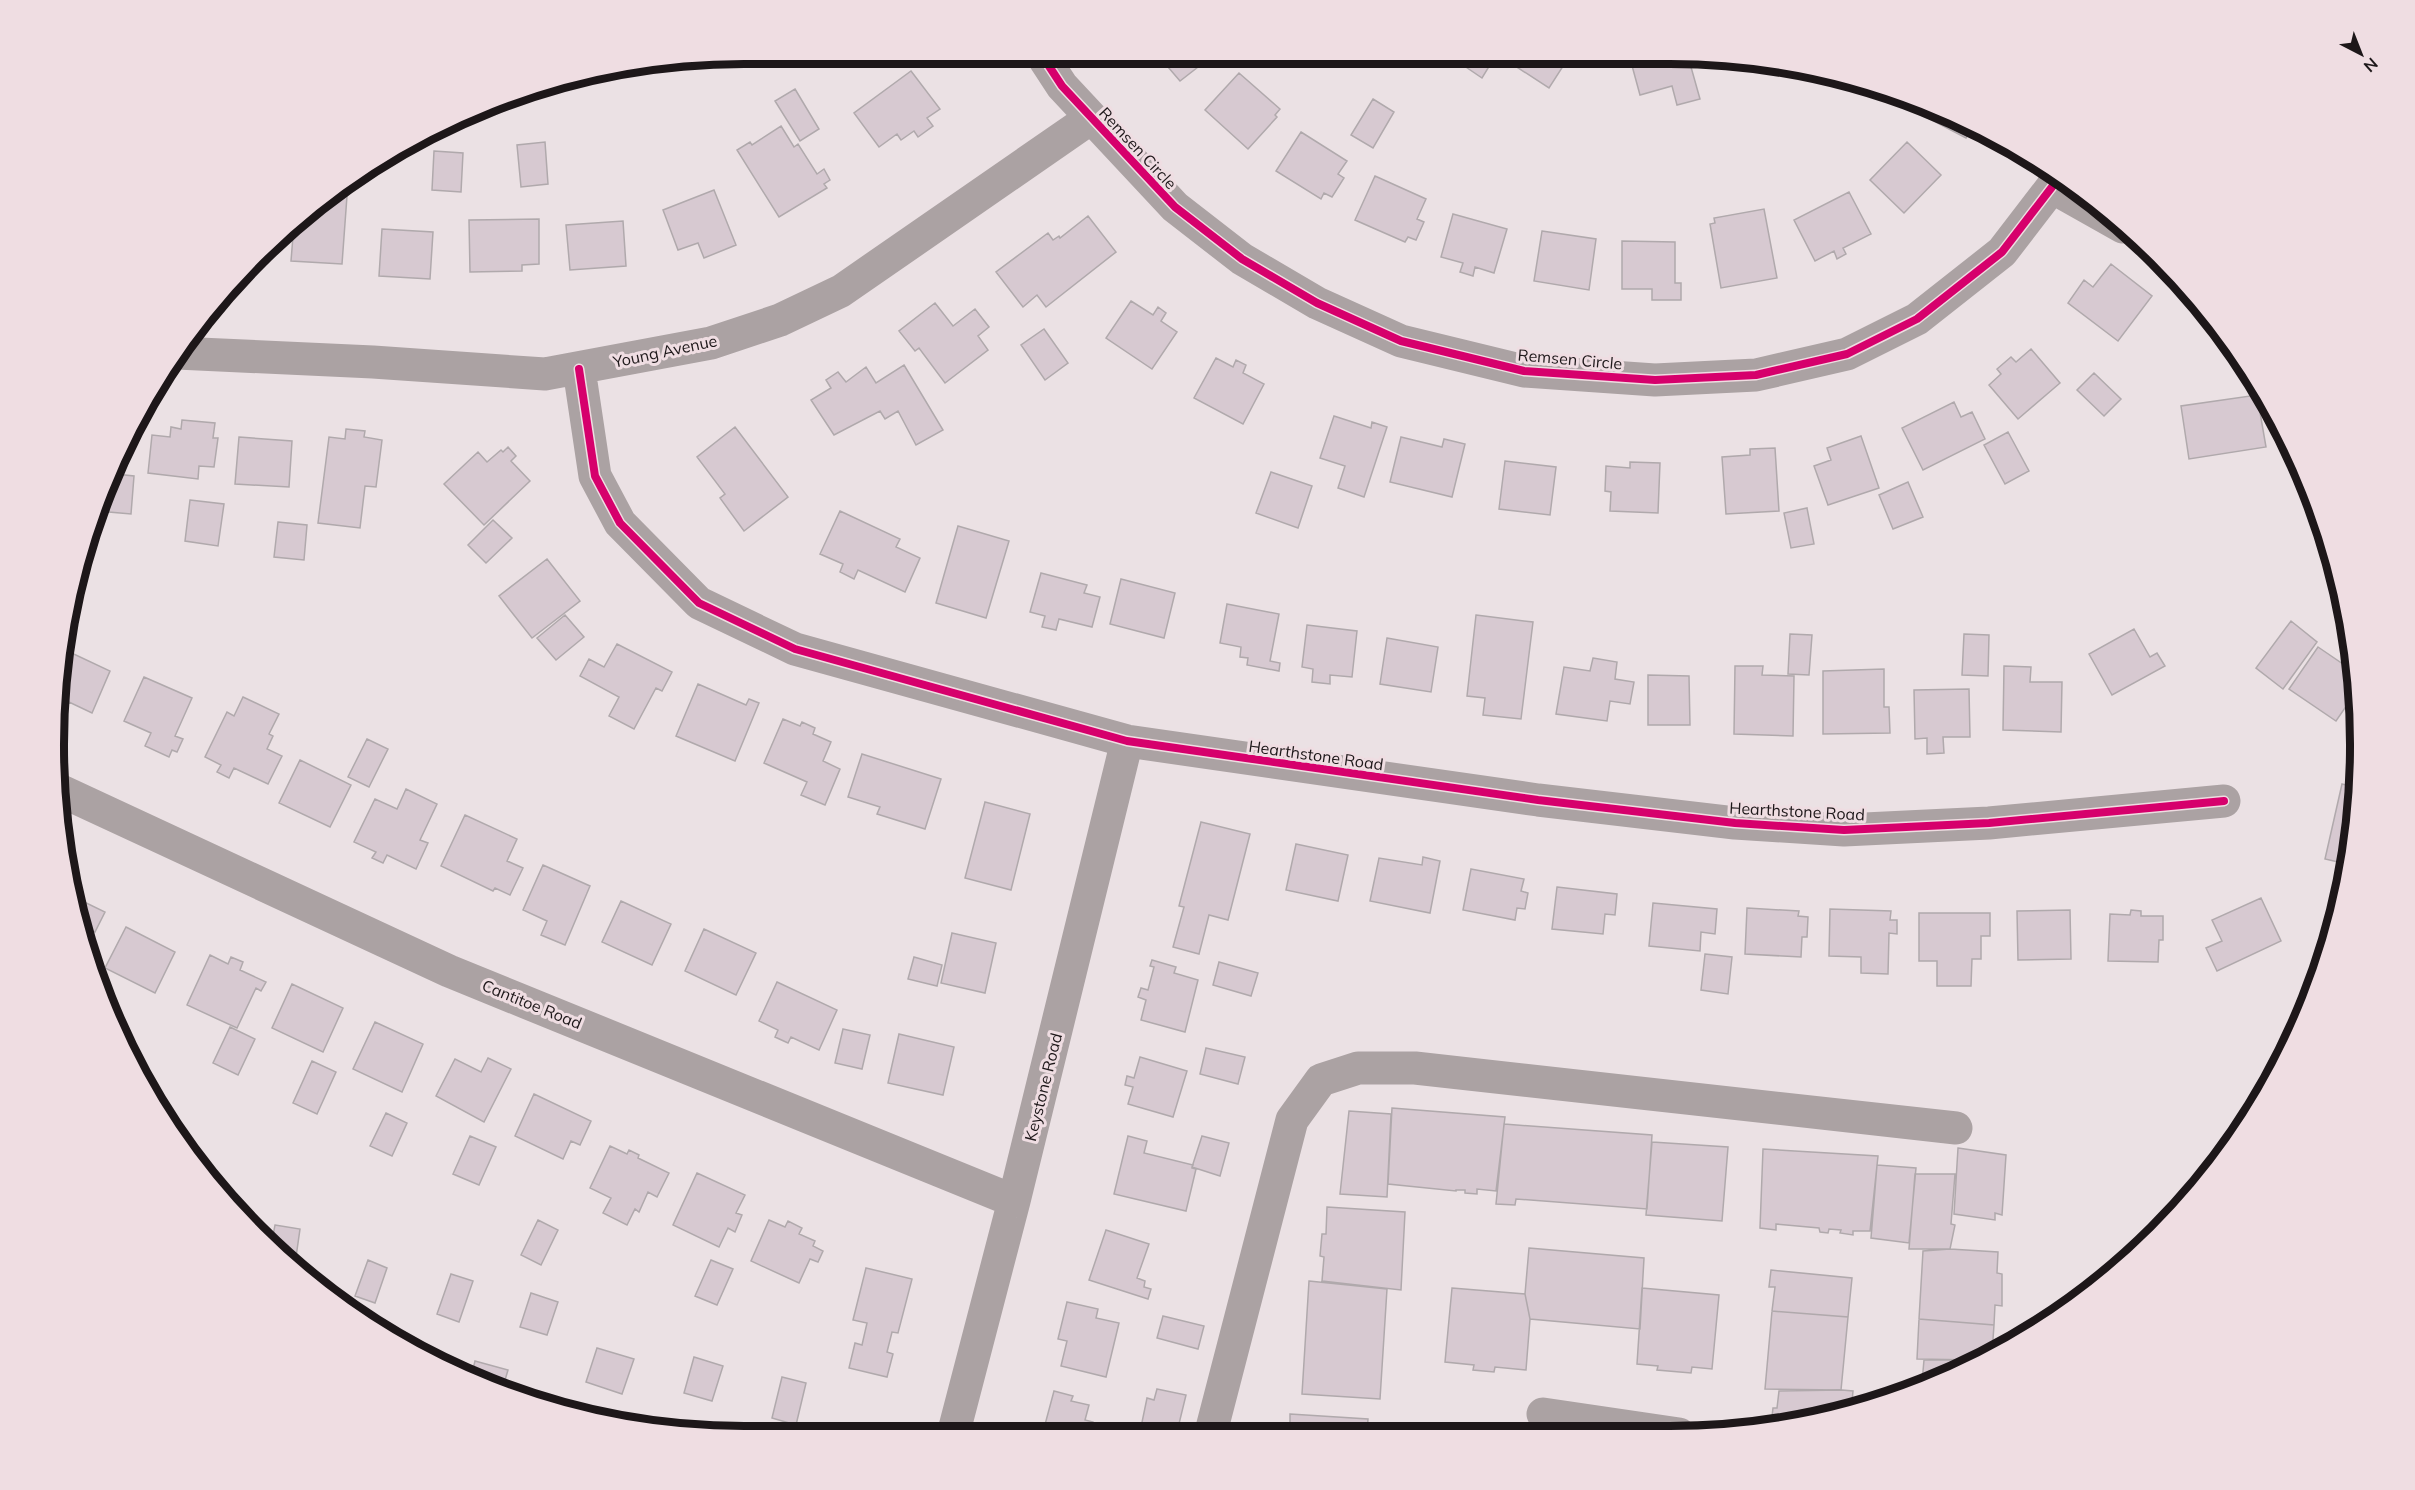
<svg xmlns="http://www.w3.org/2000/svg" width="2415" height="1490" font-family="Mulish,sans-serif">
	<rect width="100%" height="100%" fill="#ebe1e4"/>
	<path fill="#d7c9d1" stroke="#b0a9ac" stroke-width="1.5" d="M 1145,60 L 1158,60 L 1150,66 Z
		M 1162,60 L 1207,60 L 1180,81 Z
		M 1466,60 L 1493,60 L 1482,78 L 1463,65 Z
		M 1506,60 L 1567,60 L 1549,88 Z
		M 1638,60 L 1701,60 L 1694,62 L 1695,66 L 1691,67 L 1700,99 L 1677,105 L 1672,86 L 1640,95 L 1631,62 Z
		M 911,71 L 940,109 L 927,118 L 933,126 L 918,137 L 914,131 L 901,140 L 897,134 L 879,147 L 854,113 Z
		M 1239,73 L 1280,109 L 1275,115 L 1277,117 L 1248,149 L 1205,110 Z
		M 795,89 L 819,129 L 800,141 L 775,101 Z
		M 1373,99 L 1394,112 L 1373,148 L 1351,135 Z
		M 1930,105 L 1972,128 L 1966,138 L 1924,116 Z
		M 781,126 L 794,147 L 798,144 L 817,174 L 824,169 L 830,180 L 824,184 L 827,188 L 779,217 L 737,150 L 750,142 L 752,145 Z
		M 1301,132 L 1347,161 L 1338,174 L 1344,178 L 1332,197 L 1324,193 L 1321,199 L 1276,171 Z
		M 545,142 L 548,184 L 521,187 L 517,145 Z
		M 1907,142 L 1941,175 L 1904,213 L 1870,180 Z
		M 434,151 L 463,153 L 461,192 L 432,190 Z
		M 1375,176 L 1426,199 L 1417,219 L 1424,222 L 1416,240 L 1408,237 L 1405,242 L 1355,220 Z
		M 714,190 L 736,245 L 704,258 L 698,243 L 678,250 L 663,210 Z
		M 1849,192 L 1871,234 L 1843,248 L 1846,254 L 1837,259 L 1834,251 L 1815,261 L 1794,220 Z
		M 327,195 L 347,196 L 342,264 L 291,261 L 294,224 L 305,214 L 317,215 L 318,203 Z
		M 1764,209 L 1777,278 L 1721,288 L 1710,224 L 1715,223 L 1714,218 Z
		M 1453,214 L 1507,229 L 1494,273 L 1475,267 L 1473,276 L 1460,272 L 1463,263 L 1441,257 Z
		M 1088,216 L 1116,252 L 1046,307 L 1037,295 L 1023,307 L 996,272 L 1048,233 L 1053,240 L 1059,236 L 1060,238 Z
		M 539,219 L 539,264 L 522,265 L 522,271 L 470,272 L 469,220 Z
		M 623,221 L 626,266 L 570,270 L 566,225 Z
		M 382,229 L 433,232 L 430,279 L 379,276 Z
		M 1542,231 L 1596,239 L 1589,290 L 1534,281 Z
		M 1622,241 L 1675,242 L 1675,283 L 1681,283 L 1681,300 L 1652,300 L 1652,289 L 1622,289 Z
		M 2111,264 L 2152,296 L 2118,341 L 2068,303 L 2084,280 L 2093,287 Z
		M 1131,301 L 1153,315 L 1158,307 L 1166,313 L 1161,321 L 1177,332 L 1152,369 L 1106,338 Z
		M 935,303 L 953,326 L 975,309 L 989,327 L 978,336 L 988,350 L 945,383 L 919,348 L 915,351 L 899,331 Z
		M 1044,329 L 1068,363 L 1045,380 L 1021,345 Z
		M 2031,349 L 2060,383 L 2018,419 L 1989,385 L 2001,374 L 1997,369 L 2011,357 L 2016,362 Z
		M 1216,358 L 1233,367 L 1236,360 L 1246,365 L 1243,373 L 1264,384 L 1243,424 L 1194,398 Z
		M 904,365 L 943,430 L 916,445 L 898,411 L 885,419 L 880,411 L 834,435 L 811,400 L 831,388 L 826,380 L 838,372 L 846,382 L 866,367 L 876,383 Z
		M 2094,373 L 2121,399 L 2104,416 L 2077,390 Z
		M 2257,395 L 2266,447 L 2189,459 L 2181,406 Z
		M 1954,402 L 1961,417 L 1972,412 L 1985,439 L 1923,470 L 1902,428 Z
		M 1334,416 L 1371,428 L 1372,422 L 1387,427 L 1364,497 L 1338,488 L 1345,466 L 1320,458 Z
		M 182,420 L 215,423 L 213,438 L 218,438 L 214,467 L 199,466 L 198,479 L 148,473 L 152,435 L 170,437 L 171,427 L 181,429 Z
		M 735,427 L 788,497 L 744,531 L 720,498 L 725,494 L 697,457 Z
		M 346,429 L 365,431 L 364,437 L 382,440 L 376,487 L 365,486 L 360,528 L 318,523 L 329,437 L 345,439 Z
		M 2008,432 L 2029,471 L 2005,484 L 1984,445 Z
		M 1861,436 L 1879,488 L 1828,505 L 1814,466 L 1831,460 L 1827,448 Z
		M 239,437 L 292,441 L 289,487 L 235,484 Z
		M 1401,437 L 1442,447 L 1444,439 L 1465,444 L 1452,497 L 1390,482 Z
		M 508,447 L 516,456 L 511,461 L 530,481 L 484,525 L 444,484 L 478,452 L 487,462 L 501,450 L 503,452 Z
		M 1775,448 L 1779,511 L 1726,514 L 1722,457 L 1750,455 L 1750,449 Z
		M 1505,461 L 1556,467 L 1550,515 L 1499,509 Z
		M 1630,462 L 1660,463 L 1658,513 L 1610,511 L 1611,492 L 1605,491 L 1606,466 L 1630,468 Z
		M 1271,472 L 1312,486 L 1298,528 L 1256,513 Z
		M 115,474 L 134,476 L 131,514 L 109,512 L 112,480 Z
		M 1908,482 L 1923,517 L 1893,529 L 1879,495 Z
		M 190,500 L 224,504 L 218,546 L 185,541 Z
		M 1807,508 L 1814,544 L 1791,548 L 1784,513 Z
		M 840,511 L 900,539 L 896,547 L 920,558 L 905,592 L 858,570 L 854,579 L 840,572 L 843,564 L 820,554 Z
		M 493,520 L 512,538 L 486,563 L 468,545 Z
		M 278,522 L 307,525 L 304,560 L 274,557 Z
		M 958,526 L 1009,541 L 986,618 L 936,603 Z
		M 547,559 L 580,601 L 532,638 L 499,596 Z
		M 1041,573 L 1087,585 L 1084,593 L 1100,597 L 1092,627 L 1059,619 L 1056,630 L 1042,627 L 1045,616 L 1030,612 Z
		M 1121,579 L 1175,593 L 1164,638 L 1110,624 Z
		M 1227,604 L 1279,614 L 1270,661 L 1280,663 L 1279,671 L 1247,665 L 1248,658 L 1240,657 L 1241,647 L 1220,643 Z
		M 565,615 L 584,637 L 556,660 L 537,638 Z
		M 1476,615 L 1533,622 L 1521,719 L 1483,715 L 1485,698 L 1467,696 Z
		M 2291,621 L 2317,642 L 2283,689 L 2256,668 Z
		M 1307,625 L 1357,631 L 1352,677 L 1330,675 L 1330,684 L 1312,682 L 1313,669 L 1302,667 Z
		M 2134,629 L 2150,657 L 2157,653 L 2165,666 L 2112,695 L 2089,654 Z
		M 1790,634 L 1812,635 L 1809,675 L 1788,674 Z
		M 1964,634 L 1989,635 L 1988,676 L 1962,675 Z
		M 1387,638 L 1438,647 L 1431,692 L 1380,684 Z
		M 617,644 L 672,672 L 662,691 L 656,688 L 634,729 L 609,716 L 619,697 L 580,676 L 589,659 L 604,667 Z
		M 2318,647 L 2356,673 L 2356,692 L 2336,721 L 2289,689 Z
		M 61,648 L 110,671 L 92,713 L 69,702 L 65,710 L 57,706 Z
		M 1593,658 L 1617,662 L 1615,679 L 1634,682 L 1630,704 L 1610,701 L 1607,721 L 1556,714 L 1564,667 L 1590,671 Z
		M 1735,666 L 1763,666 L 1762,675 L 1794,676 L 1793,736 L 1734,734 Z
		M 2004,666 L 2031,667 L 2030,682 L 2062,682 L 2061,732 L 2003,730 Z
		M 1884,669 L 1884,707 L 1889,707 L 1890,733 L 1823,734 L 1823,671 Z
		M 1648,675 L 1689,676 L 1690,725 L 1648,725 Z
		M 144,677 L 192,698 L 175,736 L 183,739 L 177,752 L 172,750 L 169,757 L 145,746 L 151,733 L 124,721 Z
		M 698,684 L 746,705 L 749,699 L 759,703 L 735,761 L 676,736 Z
		M 1969,689 L 1970,737 L 1943,737 L 1944,753 L 1927,754 L 1927,738 L 1915,739 L 1914,690 Z
		M 243,697 L 279,714 L 269,734 L 273,736 L 267,749 L 282,756 L 268,784 L 234,768 L 229,778 L 217,772 L 221,765 L 205,757 L 227,712 L 234,716 Z
		M 783,719 L 800,726 L 802,722 L 815,728 L 813,734 L 831,742 L 823,761 L 840,769 L 825,805 L 801,795 L 807,782 L 764,763 Z
		M 367,739 L 388,749 L 369,787 L 348,777 Z
		M 862,754 L 941,779 L 925,829 L 877,814 L 880,807 L 848,797 Z
		M 300,760 L 351,785 L 330,827 L 279,803 Z
		M 2342,784 L 2359,788 L 2347,864 L 2325,859 Z
		M 406,789 L 437,804 L 420,840 L 428,843 L 416,869 L 387,855 L 383,863 L 372,858 L 376,852 L 354,842 L 375,799 L 397,809 Z
		M 985,802 L 1030,814 L 1011,890 L 965,878 Z
		M 465,815 L 517,839 L 507,861 L 523,868 L 510,895 L 495,888 L 493,891 L 441,866 Z
		M 1201,822 L 1250,834 L 1228,920 L 1209,915 L 1199,954 L 1173,947 L 1184,907 L 1179,906 Z
		M 1296,844 L 1348,855 L 1338,901 L 1286,890 Z
		M 1423,857 L 1440,861 L 1430,913 L 1370,901 L 1379,858 L 1422,865 Z
		M 543,865 L 590,886 L 565,945 L 541,935 L 547,921 L 523,910 Z
		M 1471,869 L 1524,879 L 1521,891 L 1528,893 L 1525,909 L 1517,908 L 1515,920 L 1463,910 Z
		M 1557,887 L 1617,894 L 1615,915 L 1605,914 L 1603,934 L 1552,929 Z
		M 74,897 L 105,912 L 95,932 L 87,928 L 83,935 Z
		M 2261,898 L 2281,941 L 2217,971 L 2206,948 L 2222,941 L 2212,920 Z
		M 621,901 L 671,924 L 652,965 L 602,942 Z
		M 1653,903 L 1717,909 L 1715,934 L 1701,932 L 1700,951 L 1649,946 Z
		M 1747,908 L 1799,911 L 1798,916 L 1808,917 L 1807,937 L 1802,937 L 1801,957 L 1745,954 Z
		M 1830,909 L 1891,911 L 1890,920 L 1897,920 L 1897,934 L 1889,933 L 1888,974 L 1861,973 L 1861,957 L 1829,956 Z
		M 2070,910 L 2071,959 L 2018,960 L 2017,911 Z
		M 2131,910 L 2141,911 L 2141,916 L 2163,916 L 2163,940 L 2159,940 L 2158,962 L 2108,961 L 2110,914 L 2130,915 Z
		M 1919,913 L 1990,913 L 1990,936 L 1981,936 L 1981,959 L 1972,959 L 1971,986 L 1937,986 L 1937,961 L 1919,961 Z
		M 126,927 L 175,952 L 155,993 L 105,968 Z
		M 704,929 L 756,953 L 736,995 L 685,971 Z
		M 952,933 L 996,943 L 985,993 L 941,983 Z
		M 1705,954 L 1732,957 L 1728,994 L 1701,990 Z
		M 210,955 L 228,964 L 231,957 L 243,962 L 240,970 L 266,982 L 261,991 L 256,988 L 237,1028 L 187,1005 Z
		M 914,957 L 942,965 L 937,986 L 908,979 Z
		M 1152,960 L 1176,967 L 1174,973 L 1198,980 L 1185,1032 L 1141,1020 L 1146,1000 L 1138,997 L 1141,988 L 1148,990 L 1154,967 L 1150,966 Z
		M 1219,962 L 1258,973 L 1251,996 L 1213,985 Z
		M 777,982 L 837,1010 L 819,1050 L 791,1037 L 788,1043 L 775,1037 L 778,1030 L 759,1021 Z
		M 292,984 L 343,1008 L 323,1052 L 272,1028 Z
		M 375,1022 L 423,1044 L 402,1092 L 353,1069 Z
		M 230,1027 L 255,1039 L 238,1075 L 213,1063 Z
		M 843,1029 L 870,1035 L 862,1069 L 835,1063 Z
		M 899,1034 L 954,1047 L 943,1095 L 888,1083 Z
		M 1206,1048 L 1245,1057 L 1238,1084 L 1200,1074 Z
		M 1140,1057 L 1187,1071 L 1173,1117 L 1128,1104 L 1133,1087 L 1125,1085 L 1127,1076 L 1134,1078 Z
		M 488,1058 L 511,1069 L 484,1122 L 436,1096 L 455,1059 L 481,1072 Z
		M 312,1061 L 336,1072 L 317,1114 L 293,1103 Z
		M 534,1094 L 591,1121 L 580,1145 L 571,1141 L 563,1159 L 515,1136 Z
		M 1392,1108 L 1505,1117 L 1496,1191 L 1477,1189 L 1477,1194 L 1465,1193 L 1465,1190 L 1456,1190 L 1456,1191 L 1388,1184 Z
		M 1349,1111 L 1391,1114 L 1387,1197 L 1340,1194 Z
		M 386,1113 L 407,1123 L 392,1156 L 370,1146 Z
		M 1504,1124 L 1652,1135 L 1647,1209 L 1516,1199 L 1515,1205 L 1496,1204 Z
		M 470,1136 L 496,1147 L 479,1185 L 453,1174 Z
		M 1128,1136 L 1147,1141 L 1144,1153 L 1193,1165 L 1192,1168 L 1196,1169 L 1186,1211 L 1114,1194 Z
		M 1202,1136 L 1229,1143 L 1220,1176 L 1192,1167 Z
		M 1652,1142 L 1728,1147 L 1722,1221 L 1646,1215 Z
		M 610,1146 L 627,1154 L 629,1150 L 639,1155 L 638,1158 L 669,1173 L 657,1197 L 648,1192 L 639,1212 L 635,1209 L 627,1225 L 603,1213 L 611,1198 L 590,1188 Z
		M 1958,1148 L 2006,1155 L 2002,1215 L 1995,1213 L 1995,1220 L 1954,1214 Z
		M 1763,1149 L 1878,1156 L 1870,1231 L 1853,1231 L 1853,1235 L 1840,1233 L 1841,1230 L 1829,1229 L 1828,1233 L 1820,1232 L 1819,1228 L 1776,1224 L 1776,1230 L 1760,1228 Z
		M 1877,1165 L 1916,1168 L 1909,1243 L 1871,1238 Z
		M 697,1173 L 745,1195 L 736,1213 L 742,1215 L 735,1232 L 728,1228 L 719,1247 L 673,1225 Z
		M 1915,1174 L 1955,1174 L 1951,1224 L 1955,1225 L 1950,1249 L 1909,1249 Z
		M 1327,1207 L 1405,1212 L 1401,1290 L 1322,1281 L 1324,1257 L 1320,1256 L 1322,1234 L 1326,1234 Z
		M 538,1220 L 558,1230 L 541,1265 L 521,1255 Z
		M 769,1220 L 785,1227 L 788,1221 L 802,1228 L 799,1234 L 815,1241 L 813,1246 L 823,1251 L 818,1262 L 810,1259 L 799,1283 L 751,1261 Z
		M 275,1225 L 300,1229 L 296,1257 L 279,1254 L 271,1246 Z
		M 1106,1230 L 1149,1244 L 1137,1278 L 1145,1281 L 1144,1287 L 1151,1289 L 1148,1299 L 1089,1280 Z
		M 1529,1248 L 1644,1258 L 1640,1329 L 1530,1319 L 1525,1294 Z
		M 1950,1249 L 1998,1252 L 1997,1273 L 2002,1274 L 2002,1306 L 1995,1305 L 1994,1325 L 1919,1319 L 1923,1251 Z
		M 368,1260 L 387,1268 L 375,1303 L 355,1296 Z
		M 711,1260 L 733,1269 L 717,1305 L 695,1296 Z
		M 866,1268 L 912,1279 L 898,1333 L 892,1332 L 887,1352 L 893,1354 L 887,1377 L 849,1368 L 855,1343 L 862,1345 L 867,1323 L 853,1320 Z
		M 1771,1270 L 1852,1278 L 1848,1317 L 1772,1311 L 1775,1287 L 1769,1287 Z
		M 451,1274 L 473,1281 L 459,1322 L 437,1314 Z
		M 1309,1281 L 1387,1289 L 1380,1399 L 1302,1394 Z
		M 1452,1288 L 1525,1294 L 1530,1319 L 1526,1370 L 1495,1367 L 1494,1372 L 1473,1370 L 1474,1365 L 1445,1362 Z
		M 1642,1288 L 1719,1295 L 1712,1369 L 1692,1367 L 1691,1373 L 1657,1370 L 1658,1366 L 1637,1364 Z
		M 531,1293 L 558,1302 L 547,1335 L 520,1327 Z
		M 1067,1302 L 1098,1309 L 1096,1318 L 1119,1323 L 1106,1377 L 1061,1366 L 1067,1341 L 1058,1339 Z
		M 1772,1311 L 1848,1317 L 1841,1390 L 1765,1389 Z
		M 1163,1316 L 1204,1326 L 1198,1349 L 1157,1338 Z
		M 1919,1319 L 1994,1325 L 1992,1353 L 1975,1360 L 1917,1359 Z
		M 410,1342 L 430,1350 L 428,1353 Z
		M 597,1348 L 634,1359 L 622,1394 L 586,1382 Z
		M 694,1357 L 723,1366 L 712,1401 L 684,1393 Z
		M 1924,1360 L 1975,1360 L 1922,1382 Z
		M 475,1361 L 508,1370 L 503,1387 L 510,1389 L 510,1391 L 481,1384 L 471,1378 Z
		M 782,1377 L 806,1383 L 796,1425 L 772,1418 Z
		M 1157,1389 L 1186,1395 L 1177,1432 L 1140,1432 L 1147,1398 L 1154,1400 Z
		M 1842,1390 L 1853,1391 L 1851,1412 L 1771,1425 L 1773,1408 L 1777,1408 L 1779,1391 Z
		M 1054,1391 L 1073,1396 L 1071,1401 L 1089,1405 L 1085,1420 L 1093,1422 L 1091,1432 L 1043,1432 Z
		M 544,1400 L 596,1411 L 595,1414 Z
		M 1290,1414 L 1368,1419 L 1367,1433 L 1284,1433 L 1290,1431 Z
		M 835,1424 L 861,1431 L 834,1431 Z"/>
	<g fill="none" stroke-linecap="round" stroke-linejoin="round">
		<path stroke="#aba2a3" stroke-width="33" d="M 1045,60 L 1062,86 L 1175,207 L 1242,259 L 1317,303 L 1401,341 L 1524,371 L 1655,380 L 1756,375 L 1847,354 L 1917,319 L 2002,252 L 2052,187 L 2057,177
			M 2052,187 L 2123,227
			M 177,353 L 373,362 L 545,374 L 711,343 L 780,320 L 841,291 L 1091,118
			M 579,369 L 595,476 L 620,523 L 699,603 L 795,649 L 1127,741 L 1538,800 L 1735,823 L 1844,830 L 1989,823 L 2224,801
			M 57,789 L 449,971 L 1014,1201
			M 1543,1414 L 1679,1434
			M 954,1431 L 1014,1201 L 1127,741
			M 1211,1432 L 1292,1120 L 1321,1080 L 1358,1068 L 1415,1068 L 1956,1128"/>
		<defs>
			<path id="cycleway" d="M 1045,60 L 1062,86 L 1175,207 L 1242,259 L 1317,303 L 1401,341 L 1524,371 L 1655,380 L 1756,375 L 1847,354 L 1917,319 L 2002,252 L 2052,187 L 2057,177
				M 579,369 L 595,476 L 620,523 L 699,603 L 795,649 L 1127,741 L 1538,800 L 1735,823 L 1844,830 L 1989,823 L 2224,801"/>
		</defs>
		<use href="#cycleway" stroke="#efdde2" stroke-width="11"/>
		<use href="#cycleway" stroke="#d6006c" stroke-width="8"/>
	</g>
	<g text-anchor="middle" dominant-baseline="central" stroke-width="6" stroke-linejoin="round" paint-order="stroke">
		<g font-size="16" fill="#1d1719" stroke="#efdde2">
			<text transform="translate(1138 148) rotate(47)">Remsen Circle</text>
			<text transform="translate(665 351) rotate(-12)">Young Avenue</text>
			<text transform="translate(1570 359) rotate(5)">Remsen Circle</text>
			<text transform="translate(1316 755) rotate(8)">Hearthstone Road</text>
			<text transform="translate(1797 811) rotate(3)">Hearthstone Road</text>
			<text transform="translate(532 1004) rotate(22)">Cantitoe Road</text>
			<text transform="translate(1043 1087) rotate(-76)">Keystone Road</text>
		</g>
	</g>
	<path d="M0 0H2415V1490H0ZM744 64H1670A680 680 0 0 1 2350 744V746A680 680 0 0 1 1670 1426H744A680 680 0 0 1 64 746V744A680 680 0 0 1 744 64Z" fill="#efdde2" fill-rule="evenodd"/>
	<path fill="none" stroke="#1d1719" stroke-width="8" d="M744 64H1670A680 680 0 0 1 2350 744V746A680 680 0 0 1 1670 1426H744A680 680 0 0 1 64 746V744A680 680 0 0 1 744 64Z"/>
	<g transform="translate(2361 54) rotate(138)" stroke="#efdde2" stroke-width="4.5" paint-order="stroke">
	<path d="M0-4.5L10 22L0 15L-10 22Z" fill="#1d1719"/>
	<text y="-9" font-size="16" font-weight="bold" text-anchor="middle" fill="#1d1719">N</text>
	</g>
</svg>
